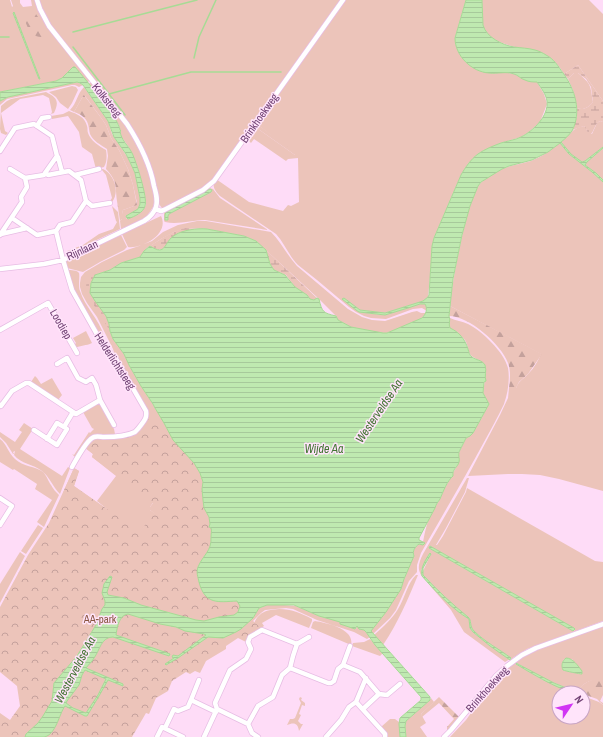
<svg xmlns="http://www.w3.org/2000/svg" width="603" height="737" font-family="'Archivo Narrow',sans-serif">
	<defs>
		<pattern id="forest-firs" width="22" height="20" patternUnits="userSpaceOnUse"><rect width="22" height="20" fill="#ecc4ba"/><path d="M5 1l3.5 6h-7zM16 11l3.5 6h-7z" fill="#c4a19c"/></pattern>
		<pattern id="wetland-marsh" width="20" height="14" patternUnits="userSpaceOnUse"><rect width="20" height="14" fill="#ecc4ba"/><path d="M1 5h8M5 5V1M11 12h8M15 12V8" fill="none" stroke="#c4a19c"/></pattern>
		<pattern id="park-crowns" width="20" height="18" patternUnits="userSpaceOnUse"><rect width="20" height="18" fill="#ecc4ba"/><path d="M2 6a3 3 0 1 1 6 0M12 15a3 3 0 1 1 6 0" fill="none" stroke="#c4a19c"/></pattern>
		<pattern id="water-rules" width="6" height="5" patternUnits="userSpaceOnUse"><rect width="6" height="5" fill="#bfe9b0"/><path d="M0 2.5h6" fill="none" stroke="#a7c99b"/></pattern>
	</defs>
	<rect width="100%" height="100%" fill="#fedcf7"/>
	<path fill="#ecc4ba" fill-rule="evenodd" d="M 0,0 L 10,0 L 12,7 L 13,6 L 11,0 L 20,0 L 20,3 L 23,7 L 32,6 L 31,0 L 35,0 L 38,9 L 89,79 L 89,81 L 87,83 L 75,67 L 73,67 L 62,78 L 56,81 L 0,92 Z
		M 38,0 L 340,0 L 212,180 L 203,188 L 164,208 L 162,208 L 159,204 L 155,182 L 150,163 L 139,140 L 51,25 L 46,19 Z
		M 345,0 L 466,0 L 455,38 L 460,55 L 466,62 L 489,73 L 502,72 L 514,74 L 529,81 L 537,82 L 544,94 L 547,104 L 540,122 L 529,132 L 521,137 L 501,143 L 477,155 L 466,168 L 461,175 L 434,238 L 428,297 L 423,301 L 385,313 L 360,310 L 342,299 L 359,312 L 383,315 L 408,308 L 422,303 L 426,304 L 427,311 L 422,308 L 413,309 L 386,319 L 371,318 L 364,316 L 356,312 L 349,307 L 317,280 L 298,265 C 289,256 285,244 276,234 L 220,196 C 215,191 211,186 216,179 L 249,202 L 283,211 L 288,205 L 291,206 L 299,202 L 298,158 L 288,159 L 286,161 L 254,139 L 251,143 L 247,139 L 247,136 L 254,126 L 295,155 L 296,155 L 257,124 Z
		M 482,0 L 589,0 L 603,14 L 603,101 L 578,65 L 564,74 C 560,67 554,60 547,56 C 530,46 489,49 483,25 Z
		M 574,73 L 578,73 C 592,85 590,85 593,102 C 589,107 583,111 577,108 L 573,90 L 568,79 Z
		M 77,82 L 83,85 L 79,87 L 75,85 L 72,85 L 12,98 L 7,99 L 0,105 L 0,101 L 8,97 Z
		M 90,83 L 92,83 L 129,129 L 146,159 L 155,199 L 153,207 L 147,216 L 141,220 L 121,229 L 120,221 L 122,219 L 122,214 L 123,210 L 134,206 L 137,203 L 133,185 L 128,169 L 119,150 L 111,138 L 106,125 L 102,119 L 85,96 L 83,96 L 74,112 L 70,110 C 77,103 77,94 84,87 L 108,121 L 112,134 L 128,158 L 135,173 L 140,198 L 140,204 L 138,209 L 126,218 L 128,219 L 139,214 L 142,211 L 146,205 L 144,194 L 139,172 L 137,166 L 128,146 L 121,136 L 119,125 L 110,112 L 88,84 Z
		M 72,86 L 76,87 L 78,90 L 72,103 L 68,109 L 60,103 L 56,97 L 49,92 Z
		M 46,92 C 58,98 59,102 54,113 L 51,114 L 52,112 L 49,98 L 43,95 L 20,99 L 1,113 L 5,131 L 8,133 L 6,135 L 1,133 L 0,129 L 1,106 L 7,101 L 11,99 Z
		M 69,111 C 77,114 85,117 87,126 C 88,128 87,131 88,133 C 90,140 99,146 106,150 C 107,156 107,162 104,167 L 96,169 L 92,154 L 82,147 L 79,132 L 68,116 L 52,119 L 51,116 L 63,114 Z
		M 600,121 L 603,122 L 603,147 L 584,162 C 574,161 567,149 561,142 C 570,135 572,128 584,126 L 586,128 L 587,131 L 592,134 L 597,123 Z
		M 560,143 L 569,154 L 592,172 L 603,182 L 603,491 L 559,479 L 540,475 L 522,474 L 508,474 L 468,476 L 500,415 L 508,398 L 509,388 L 516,388 C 520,379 523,380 529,373 C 534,368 538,361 541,354 L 450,306 C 453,277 459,248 466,219 C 469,208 473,194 479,185 C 483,179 495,172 502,169 C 511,165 521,164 531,161 C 541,157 551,150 560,143 Z
		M 603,148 L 603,180 L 596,173 L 585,165 L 587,162 Z
		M 103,169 C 112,173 118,186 115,196 C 115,197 113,201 112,202 L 110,201 L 112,198 L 106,175 L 102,170 L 99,170 Z
		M 209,188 L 213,189 L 220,198 L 268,230 L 205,220 C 192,220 178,225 165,222 L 164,221 L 164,212 ZM 210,189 L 212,190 L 211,192 L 169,214 L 168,216 L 168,220 L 165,220 L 165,216 L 166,212 Z
		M 112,206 L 118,212 L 120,229 L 69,253 L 67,251 L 83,245 L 99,234 L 113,229 L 117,222 L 116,221 Z
		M 161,216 C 170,234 142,249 128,247 L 122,234 Z
		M 197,221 L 206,221 L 271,232 C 281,242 287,255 297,266 L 348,309 L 362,317 L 372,320 L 385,321 L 412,312 L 417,311 L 421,313 L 426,313 L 425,315 L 419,320 L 387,333 L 378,333 L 351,327 L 338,320 L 336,316 L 319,299 L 256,241 L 244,236 L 207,229 L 186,228 L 174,232 L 161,239 L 147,248 L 140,257 L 121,263 L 110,270 L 95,275 L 91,283 L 90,293 L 95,301 L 106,316 L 109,324 L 110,331 L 113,339 L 124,354 L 129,365 L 141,386 L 153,404 L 155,408 L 164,423 L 173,440 L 195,464 L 200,473 L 203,482 L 202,489 L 203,500 L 204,508 L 209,517 L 210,525 L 209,527 L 211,528 C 212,531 211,533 211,537 C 211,551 203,555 198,567 C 196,573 198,577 199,582 C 205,605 218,603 238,601 L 240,606 L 238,612 L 234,615 L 219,617 L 204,621 L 196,620 L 141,605 L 124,598 L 117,596 L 115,584 L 118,578 L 126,569 L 143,556 L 147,555 L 153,555 L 164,524 L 190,478 L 177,468 L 150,507 L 150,510 L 156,514 C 148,521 142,529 137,538 L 140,538 L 137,542 L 138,548 L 134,552 L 125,556 L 121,564 L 113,577 L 110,576 L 104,584 L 102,593 L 105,601 L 105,605 L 102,609 L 96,625 L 77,656 L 55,683 L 52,701 L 41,718 L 36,714 L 38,688 L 35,679 L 35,668 L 38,656 L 40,650 L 45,644 L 64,628 L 83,610 L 85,601 L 84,595 L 80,588 C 85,578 88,562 77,554 C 74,552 70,553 67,552 L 64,543 L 73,542 L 81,549 L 86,546 C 82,546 80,547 77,543 L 77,540 L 65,541 L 64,540 C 62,532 58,525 59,516 C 60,513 62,507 64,505 C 71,497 86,501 90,510 C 93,516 90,519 89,525 C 88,529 90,536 91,540 L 87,545 L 90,543 L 97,551 L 101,548 L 98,542 L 95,538 L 90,526 C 91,523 93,520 93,517 C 94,508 84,499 76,499 C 71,499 67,502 63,502 L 63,493 L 74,468 L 79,471 L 74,486 L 108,510 L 97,501 L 116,476 L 92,457 L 93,454 L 87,449 L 102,447 L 108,444 L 137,437 L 155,426 L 178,464 L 180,465 L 182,462 L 182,461 L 177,460 L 173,454 L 153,420 L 147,416 L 146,409 L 115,355 L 113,349 L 97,317 L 87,303 L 82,294 L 80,287 L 80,283 L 81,277 L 85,272 L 102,262 L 127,250 L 139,246 L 152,241 L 163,232 L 178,225 ZM 76,488 L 128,525 L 133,533 L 132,539 L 128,541 L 123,538 L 119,531 L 113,525 L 97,513 L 85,502 L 77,496 L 73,490 Z
		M 121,235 L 127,247 L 124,250 L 100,262 L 83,272 L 67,268 L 66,262 L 68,259 Z
		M 67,270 C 71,270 77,270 79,273 C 80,275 78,287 80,291 C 85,307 99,319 104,336 L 101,338 L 72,287 Z
		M 450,318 C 456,321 462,321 468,324 C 482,331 504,352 508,368 C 510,379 508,393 504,404 C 498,417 491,429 484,442 C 464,479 442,516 421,553 L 417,565 L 417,572 L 409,581 L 396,610 L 390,618 L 373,634 L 371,631 L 372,629 L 382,616 L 397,595 L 414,556 C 412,551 415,547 419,544 L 423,545 L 425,543 L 423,542 C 425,532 427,521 432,512 C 434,507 438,503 440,499 C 442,493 448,481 452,477 C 453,471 457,468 458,462 C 459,459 458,456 459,453 C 461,447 464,443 466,438 L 470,436 L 473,433 L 489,404 L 483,393 L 485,379 L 479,360 C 465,354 471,351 465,340 C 461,335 455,331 450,328 L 449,326 Z
		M 86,331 L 92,343 C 86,346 81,345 75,348 L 74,345 L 76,343 L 73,338 Z
		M 35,376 L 37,378 L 41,384 L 52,378 L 62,395 L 58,400 L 31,382 Z
		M 98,404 L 101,405 L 114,429 L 115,434 L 114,435 L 100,435 L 75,457 L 72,454 L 74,455 L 89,432 L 90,433 L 94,429 L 92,428 L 83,412 Z
		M 24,423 L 33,429 L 20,449 L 62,476 L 68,467 L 70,468 L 60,494 C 53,487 49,476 42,471 C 33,464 21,464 14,455 L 15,451 L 13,452 L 14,454 L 13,454 L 6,443 L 0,437 L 0,432 L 15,442 L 22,432 L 19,430 Z
		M 0,439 C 7,444 8,453 15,459 C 23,467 35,466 43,472 C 47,476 48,481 51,485 C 53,489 56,492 59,495 L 44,527 L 37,522 L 52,500 L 35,489 L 37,484 L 14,469 L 13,470 L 0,462 Z
		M 467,478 L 469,478 L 465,492 L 446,528 L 436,545 L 437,545 L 443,536 L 466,492 L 467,488 L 595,561 L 603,562 L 603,621 L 527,649 L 511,659 C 499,649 485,642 474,631 C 469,626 472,620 468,617 C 467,616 465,615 463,614 C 449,602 436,589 423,575 L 423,571 L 431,554 L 421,570 L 422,576 C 436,591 451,608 469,619 L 470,628 L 473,632 L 490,646 L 510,659 L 505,662 L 464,632 L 451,610 L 421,575 C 417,568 419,562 423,554 ZM 430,546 L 575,630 L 573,631 L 429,548 Z
		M 38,525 L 43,528 L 26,554 L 21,551 Z
		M 20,552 L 25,556 L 0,603 L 0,584 Z
		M 416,575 L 418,575 C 408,599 398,623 383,645 L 374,635 C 383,627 392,619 398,609 C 405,598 407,584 416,575 Z
		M 267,605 L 284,605 L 296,606 L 319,616 L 335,620 L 356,629 L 357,626 L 364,630 L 370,637 L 367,639 L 354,632 L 317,620 L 293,609 L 286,608 L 265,610 L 261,613 L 252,622 L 251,618 L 253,618 L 259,608 Z
		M 279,609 C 291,609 301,613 312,619 L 312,621 L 309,628 L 276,615 L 262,623 L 264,626 L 261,628 L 254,623 C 260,611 267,610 279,609 Z
		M 315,621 C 327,623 355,629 351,645 L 311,628 L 313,622 Z
		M 603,625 L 603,679 C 592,679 583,682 577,692 L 542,678 L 517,663 L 516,664 L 541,679 L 574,693 L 559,693 L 559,717 L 583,717 L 583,696 L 599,702 L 603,705 L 603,737 L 450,737 L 466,720 L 479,702 L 483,694 L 505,670 L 514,663 L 530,652 ZM 564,659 L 572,659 L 582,674 C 580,674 565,671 563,670 L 562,665 Z
		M 370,639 L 383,653 L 380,656 L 352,646 L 353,643 L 364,642 Z
		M 300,697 L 302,698 L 301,700 L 305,703 L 305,706 L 302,705 L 299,714 L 301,715 L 298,721 L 301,724 L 303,724 L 299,731 C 298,723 294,722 287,725 L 290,719 L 293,719 L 295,718 L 301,703 L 299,699 Z
		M 431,698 L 434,702 L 421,714 L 426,723 L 420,727 L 427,737 L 406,737 L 405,726 L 406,721 L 430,700 Z
		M 390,719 L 395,719 L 399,722 L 400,737 L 387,737 L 381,727 Z"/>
	<path fill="url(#forest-firs)" d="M 34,11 L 50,35 C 47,36 44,37 41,37 C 29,37 25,22 23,12 Z
		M 84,95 L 102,119 L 106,125 L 111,138 L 119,150 L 128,169 L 133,185 L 137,205 L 123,210 L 122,215 L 122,219 L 120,221 C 119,214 118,208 117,201 C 115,186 118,182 106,169 L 108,156 L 107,149 C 101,145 93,141 90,134 C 89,131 89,127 88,124 C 86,117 80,114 74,112 L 83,96 Z
		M 257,124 L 296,153 L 296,155 L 295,155 L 254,126 Z
		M 450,306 L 542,354 L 528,374 L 519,382 L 516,388 L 509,388 C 510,380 511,371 508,363 C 501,344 469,316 449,316 Z
		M 595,679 L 603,679 L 603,695 L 600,701 L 603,703 L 603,705 L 597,699 L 583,694 L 583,693 L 577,692 C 581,685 587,681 595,679 Z
		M 439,697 L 460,718 L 448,731 L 447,730 L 447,727 L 454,719 L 439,703 L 422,717 L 421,714 Z"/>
	<path fill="url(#wetland-marsh)" d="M 578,65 L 603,101 L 603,122 L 600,121 C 594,124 595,131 590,135 C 587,133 587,129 584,126 L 572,130 L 577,116 L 577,108 C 583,111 589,107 593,102 L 591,87 L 589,84 L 586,79 L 578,73 L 574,73 L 568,79 L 564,74 Z
		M 186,228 L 201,229 C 194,230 185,230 178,234 C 166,240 167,257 150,246 C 161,239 172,231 186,228 Z
		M 266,250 L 318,299 L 314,300 L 310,299 L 307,295 L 295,287 L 286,275 L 274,270 L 270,264 Z
		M 97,274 C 94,276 93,278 92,281 C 86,297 103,307 108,321 C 109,324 109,327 110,331 L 87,294 L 86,286 L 87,281 L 93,275 Z"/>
	<path fill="url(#park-crowns)" d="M 162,408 L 204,467 L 237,600 L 254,622 L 261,628 L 246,642 L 238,638 L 226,646 L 226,649 L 206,661 L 200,673 L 195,671 L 190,674 L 186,672 L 172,681 L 168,691 L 156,698 L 149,714 L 146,713 L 132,737 L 0,737 L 0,713 L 10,720 L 20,706 L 17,686 L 0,672 L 0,607 L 28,555 L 49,523 L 74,468 L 79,471 L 74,486 L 124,521 L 139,533 L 151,517 L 155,514 L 150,510 L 150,507 L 153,503 L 92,457 L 93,454 L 85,448 L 93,439 L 131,435 L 147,416 Z"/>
	<path fill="url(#water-rules)" stroke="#a7db95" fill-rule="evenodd" d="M 466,0 L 482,0 L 483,25 C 486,37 502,45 514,47 C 521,48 528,48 535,50 C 539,51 543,53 546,55 C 554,59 558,66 563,73 C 575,89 582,112 572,131 C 569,135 565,139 561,142 L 571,154 L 582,162 L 585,161 L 603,147 L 603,148 L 587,162 L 585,165 L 596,173 L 603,180 L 603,182 L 592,172 L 569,154 L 560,143 L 548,152 L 532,160 L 509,166 L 502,169 L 481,182 L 478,186 L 470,206 L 462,235 L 453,279 L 449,316 C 451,320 448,324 450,328 C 459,332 465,339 468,349 C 469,352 469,355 472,357 C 476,360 482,360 485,365 C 487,371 484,376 486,381 L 484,382 L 483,393 L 489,404 L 473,433 L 470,436 L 466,438 C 464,443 461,447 459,452 C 458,456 460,459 459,462 C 458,467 452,469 453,476 C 447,481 443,492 440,499 C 438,502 436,504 435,508 L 419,538 L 419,540 L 425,543 L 423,545 L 419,544 C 415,547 412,551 414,556 L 404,579 L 401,589 L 386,612 L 371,631 L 430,697 L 430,700 L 406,721 L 405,726 L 406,737 L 400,737 L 399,724 L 400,718 L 421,700 L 421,697 L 375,645 L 366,632 L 364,630 L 359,629 L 357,626 L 355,629 L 340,624 L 340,622 L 319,616 L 294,605 L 267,605 L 259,608 L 253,618 L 241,629 L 236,632 L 223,638 L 208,637 L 178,658 L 166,665 L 165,664 L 174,658 L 172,657 L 173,655 L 178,656 L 206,635 L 204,634 L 185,631 L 176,627 L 160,624 L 128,614 C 119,615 117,628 116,635 L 170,654 L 169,656 L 113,637 C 101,637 100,650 94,658 C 92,662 88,665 86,668 L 123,684 L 123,686 L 108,680 L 99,696 L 87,716 L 85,716 L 65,706 C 59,714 56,735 44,737 C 38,737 31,737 25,737 L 26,734 L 38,723 L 43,716 L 52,701 L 54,683 L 77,656 L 96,625 L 102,609 L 105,605 L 105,601 L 102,593 L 104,584 L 110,576 L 112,577 L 107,592 L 108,595 L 124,598 L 141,605 L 196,620 L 204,621 L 219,617 L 234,615 L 238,612 L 240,606 L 237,601 C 218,602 205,605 199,582 C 198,577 196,572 198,567 C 203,555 212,551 211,537 C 211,533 212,531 211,528 L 209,527 L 210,524 L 209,517 L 204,508 L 203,500 L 202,489 L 203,482 L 200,473 L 194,463 L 173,440 L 164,423 L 155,408 L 153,404 L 141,386 L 129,365 L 124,354 L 113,339 L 110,331 L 109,324 L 106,316 L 95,301 L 90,293 L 91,283 L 95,275 L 110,270 L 121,263 L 140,257 L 144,251 L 150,246 C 167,257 163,242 175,235 C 183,230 197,228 207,229 L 244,236 L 256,241 L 266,250 L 270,264 L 274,270 L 285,275 L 295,287 L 307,295 L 310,299 L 314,300 L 317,298 L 319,299 C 322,312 323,313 336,316 L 338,320 L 351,327 L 383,333 L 387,333 L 422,318 C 426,314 428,309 425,304 L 420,304 L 408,308 L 385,315 L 359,312 L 356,310 L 342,299 L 344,298 L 360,310 L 385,313 L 423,301 L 428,297 L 429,295 L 432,246 L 434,238 L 461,175 C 465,168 471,159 478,154 C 485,149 493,146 501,143 C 507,141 515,140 521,137 C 533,131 549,116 547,101 C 546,94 541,88 537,82 C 533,82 529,82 525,80 C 521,79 518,75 514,74 C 506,71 498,74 489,73 C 472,72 455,56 455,38 ZM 85,670 L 106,679 L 98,695 L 86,713 L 73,708 L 66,703 L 67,701 L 79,685 L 82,675 Z
		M 14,12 L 40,79 L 39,79 L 13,13 Z
		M 73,67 L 75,67 C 84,78 119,118 120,130 L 121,131 L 120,131 C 121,140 128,145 132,153 C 136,161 148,198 145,206 C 143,213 135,216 128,219 L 127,218 L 126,216 L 138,209 L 140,204 L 140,198 L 135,173 L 130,162 L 126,154 L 114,137 L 108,121 L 83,85 L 80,83 L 77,82 L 8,97 L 0,101 L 0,92 L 56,81 L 62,78 Z
		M 210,189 L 212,190 L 211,192 L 169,214 L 168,216 L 168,220 L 165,220 L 165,215 L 166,212 Z
		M 430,546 L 574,628 L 575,629 L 573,631 L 429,548 Z
		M 430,553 L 431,554 L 423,568 L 423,575 C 437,590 452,604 468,617 C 472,620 469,626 474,631 C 485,642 499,649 511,658 L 510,660 L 490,646 L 473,632 L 470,628 L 469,619 C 452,609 435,591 422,576 C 420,568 426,559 430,553 Z
		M 566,658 C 573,658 578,666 582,671 L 582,674 C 580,674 565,671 563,670 C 561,666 562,661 566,658 Z
		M 516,663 L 554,683 L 579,693 C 563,693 531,673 516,664 Z"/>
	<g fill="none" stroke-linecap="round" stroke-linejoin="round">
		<path stroke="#a7db95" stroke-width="1.5" d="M 73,32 L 197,0
			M 0,37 L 9,37
			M 73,47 L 125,115
			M 194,58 L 199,37 L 216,0
			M 109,94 L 191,72 L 281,72"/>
		<defs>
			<path id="street" d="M 37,126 L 42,118 L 49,117
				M 0,151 L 15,128 L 34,124 L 52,136 L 57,156 L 58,157 L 62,172
				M 45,173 L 57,156
				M 75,175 L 99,169
				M 25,178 L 44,175 L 45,173 L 48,175 L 69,171 L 81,180 L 86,201 L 72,222 L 60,225 L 56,231 L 63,260 L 72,290 L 103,345 L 116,359 L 146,411 C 147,417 145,420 141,425 C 139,428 137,430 135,432 C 127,436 112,437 104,437 C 101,437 97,436 94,437 C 87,439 76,460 72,467
				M 86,201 L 92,206 L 110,203
				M 155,209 L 161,211 L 164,210 L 203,190 L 214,181 L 343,0
				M 12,218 L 37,235 L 56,231
				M 1,234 L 27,228
				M 0,235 L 22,202 L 21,197 L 27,187 L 25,178 L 10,169
				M 0,269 L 44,264 L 63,260 L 144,221 C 149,218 154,213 156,207 C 158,200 156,193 154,186 C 150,163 140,144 127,124 L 49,26 L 40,9 L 37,0
				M 0,330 L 48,303 L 77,353
				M 100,400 L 114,425
				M 0,405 L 1,406 L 12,391 L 26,383 L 29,383 L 76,414 L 100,400 L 96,385 L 92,378 L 86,382 L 78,378 L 67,358 L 57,364
				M 34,430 L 57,445 L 67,429 L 64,427 L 73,412
				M 47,439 L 57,423 L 64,427
				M 0,498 L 12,506 L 0,525
				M 343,665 L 360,672 L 379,694 L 387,695 L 400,684
				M 290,668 L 328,683 L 331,683 L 334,681 L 338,669 L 343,665 L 350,646
				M 366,678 L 356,702 L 385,734 L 385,737
				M 199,680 L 191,700 L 216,712
				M 217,709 L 248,724 L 252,733 L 258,737
				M 363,709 L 379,694
				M 248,724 L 258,706 L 273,697 L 282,675 L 290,668 L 293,656 L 297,644 L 309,637
				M 165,728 L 174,709 L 178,711 L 188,707 L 191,700
				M 157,737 L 162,727 L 183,737
				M 204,737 L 217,709 L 215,703 L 230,670 L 246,659 L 251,649 L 248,642 L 250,637 L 262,630 L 297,644
				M 326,737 L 341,720 L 349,707 L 356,702
				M 444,737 L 451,730 L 496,676 L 507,666 L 522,655 L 536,648 L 603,624"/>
		</defs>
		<use href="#street" stroke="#e7bde4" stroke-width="6"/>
		<use href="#street" stroke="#fff" stroke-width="4.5"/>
	</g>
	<g text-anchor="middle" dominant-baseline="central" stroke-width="3" stroke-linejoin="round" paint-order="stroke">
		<g font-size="11" fill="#724375" stroke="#ffe4fa">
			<text transform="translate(107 100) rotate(51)">Kolksteeg</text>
			<text transform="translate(259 118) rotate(-55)">Brinkhoekweg</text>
			<text transform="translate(82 250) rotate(-25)">Rijnlaan</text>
			<text transform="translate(61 324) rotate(60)">Loodiep</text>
			<text transform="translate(115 361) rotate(57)">Helderlichtsteeg</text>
			<text transform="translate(487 689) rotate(-48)">Brinkhoekweg</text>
		</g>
		<g font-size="11" fill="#88553f" stroke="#ffe4fa">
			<text x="100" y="619">AA-park</text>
		</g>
		<g font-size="12" font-style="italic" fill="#447534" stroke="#ffe4fa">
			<text transform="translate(379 411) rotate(-56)">Westerveldse Aa</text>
			<text x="324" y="449">Wijde Aa</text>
			<text transform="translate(75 670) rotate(-62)">Westerveldse Aa</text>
		</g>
	</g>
	<g transform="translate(571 705) rotate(55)"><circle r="19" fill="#ffe4fa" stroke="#c7a4c5"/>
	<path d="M0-3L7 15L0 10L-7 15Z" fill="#d135f4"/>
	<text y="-6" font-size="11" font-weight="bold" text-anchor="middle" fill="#724375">N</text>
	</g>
</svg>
